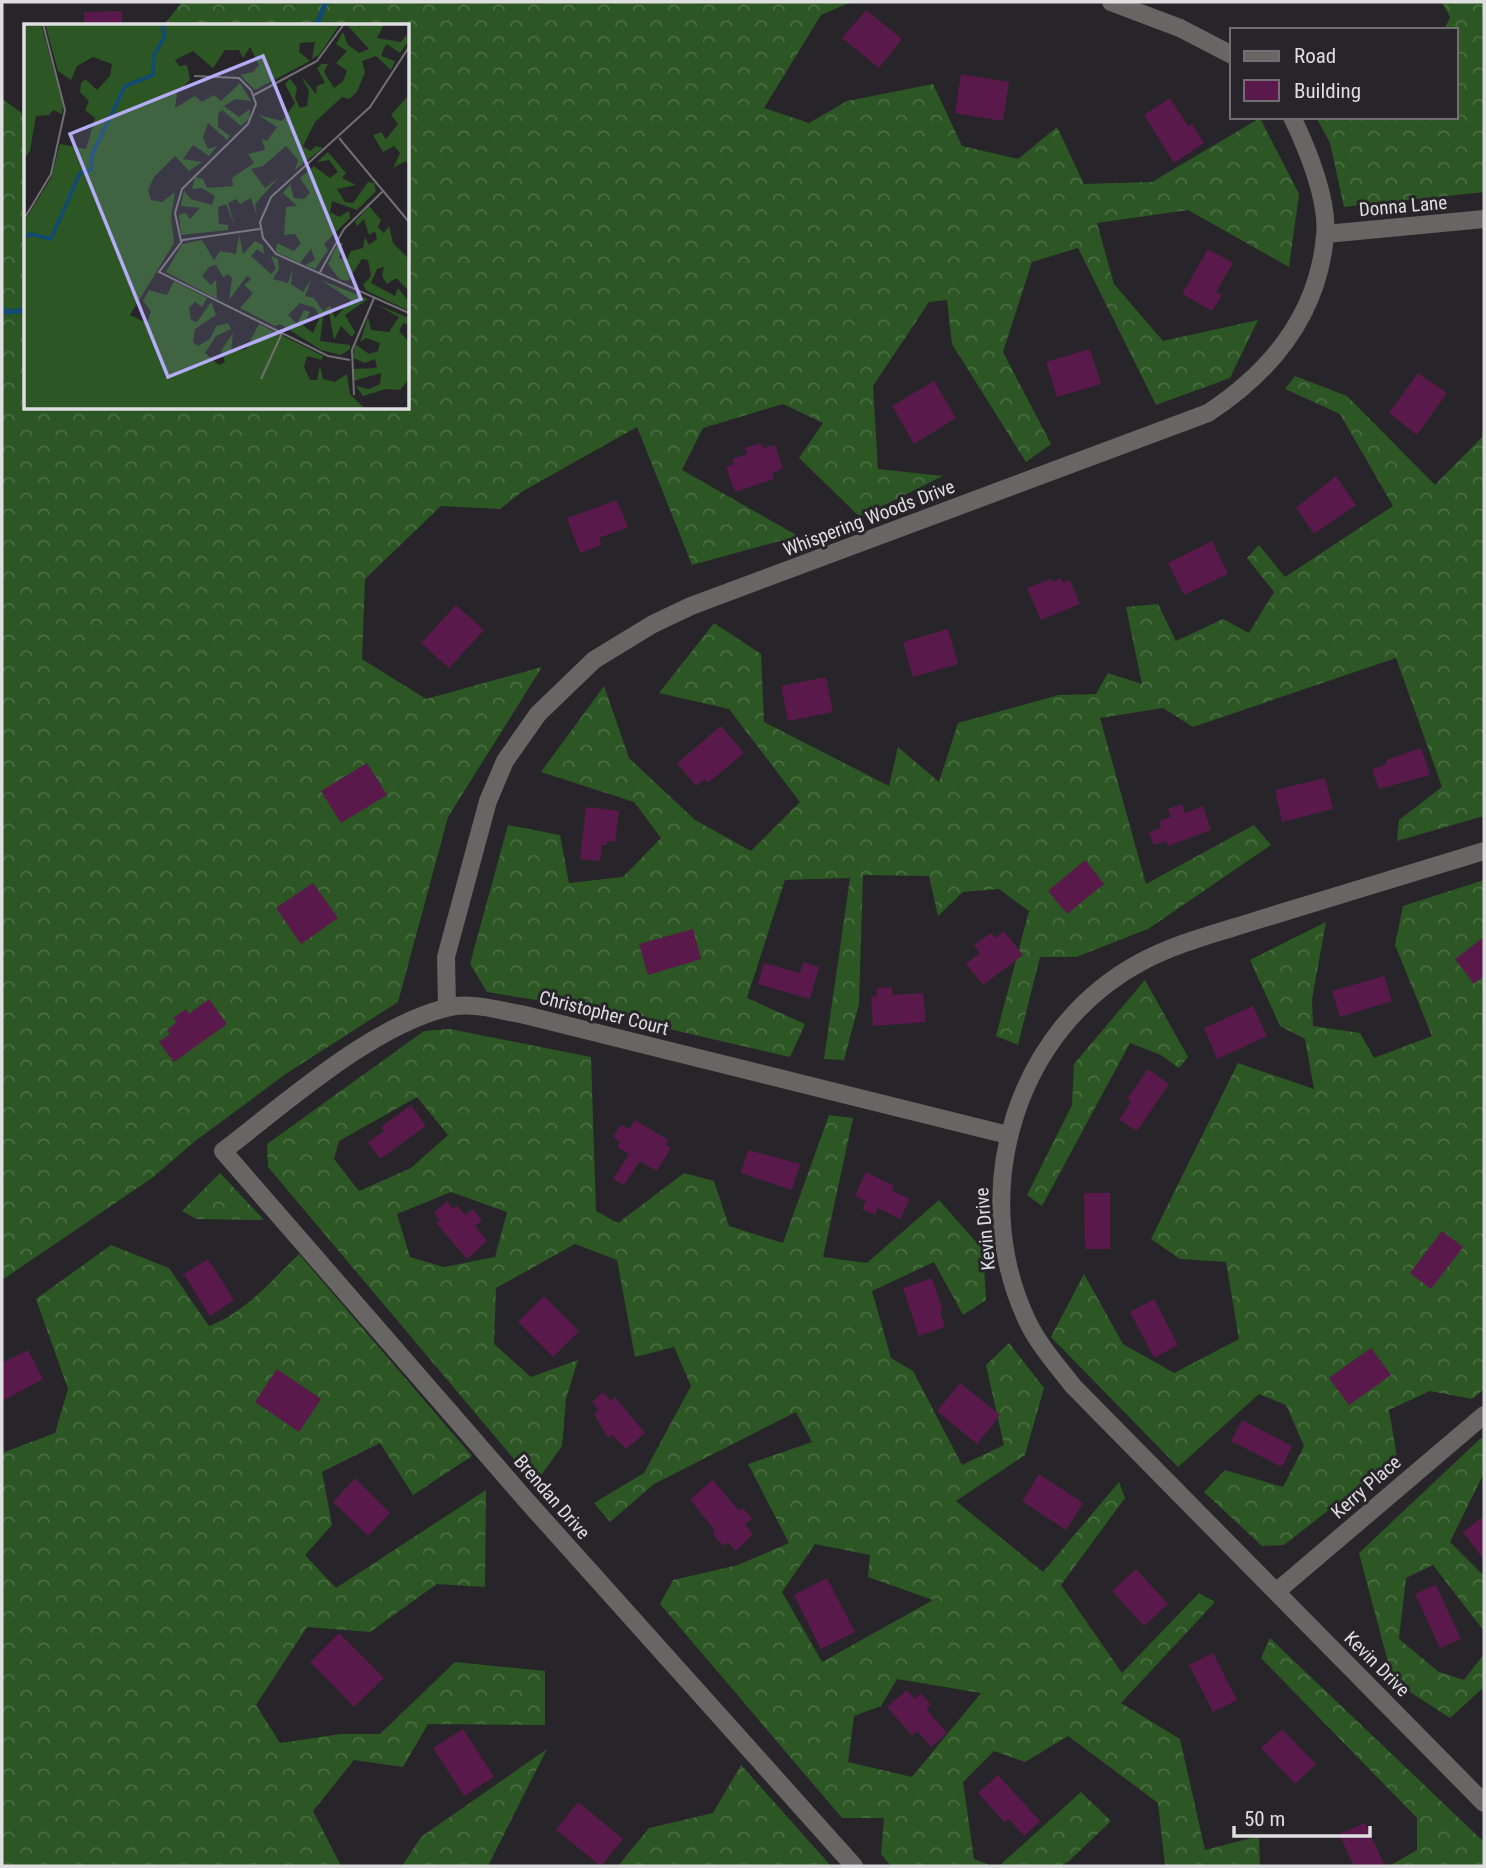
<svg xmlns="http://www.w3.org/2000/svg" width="1486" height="1868" font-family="'Roboto Condensed',sans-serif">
	<defs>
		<pattern id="forest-crowns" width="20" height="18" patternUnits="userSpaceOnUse" patternTransform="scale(1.75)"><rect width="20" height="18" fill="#2c5623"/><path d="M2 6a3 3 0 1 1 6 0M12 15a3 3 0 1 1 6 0" fill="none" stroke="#4a6e43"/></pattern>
	</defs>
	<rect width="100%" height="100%" fill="#272529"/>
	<path fill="url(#forest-crowns)" fill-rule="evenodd" d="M 182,2 L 851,2 L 821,15 L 764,108 L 809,123 L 847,101 L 933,84 L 962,146 L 1018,159 L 1057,127 L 1084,184 L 1152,182 L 1260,118 L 1299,194 L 1289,267 L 1188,210 L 1097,223 L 1114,284 L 1163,341 L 1258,320 L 1230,378 L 1156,405 L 1078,248 L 1032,262 L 1003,352 L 1051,444 L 1026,462 L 952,344 L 947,300 L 929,302 L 873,386 L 878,469 L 943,476 L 860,517 L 799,458 L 823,423 L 783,404 L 703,428 L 682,470 L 798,536 L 692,565 L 637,427 L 523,491 L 500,509 L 441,506 L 365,579 L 362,659 L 426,699 L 542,667 L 448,817 L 398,1002 L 287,1073 L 194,1142 L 152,1178 L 2,1280 L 2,99 L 26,116 L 26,408 L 408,408 L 408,26 L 163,26 Z
		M 1442,2 L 1484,2 L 1484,192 L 1344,207 L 1330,143 L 1316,117 L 1456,117 L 1456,30 L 1444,30 L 1450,17 Z
		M 1295,376 L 1347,396 L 1435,485 L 1484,435 L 1484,816 L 1397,841 L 1399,820 L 1442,787 L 1396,658 L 1193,727 L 1163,708 L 1100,718 L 1146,884 L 1254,825 L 1271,845 L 1148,929 L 1076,957 L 1040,957 L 1018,1045 L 996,1036 L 1029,911 L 999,889 L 963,892 L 938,916 L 929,876 L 863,875 L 859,1004 L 844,1060 L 824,1059 L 850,878 L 785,880 L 747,998 L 805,1024 L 790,1057 L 561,1004 L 487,992 L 470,964 L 508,825 L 560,835 L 569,883 L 623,877 L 661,838 L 634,802 L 541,772 L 604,686 L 629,758 L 695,820 L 751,851 L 800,802 L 729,709 L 659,693 L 714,623 L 761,654 L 764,722 L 889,786 L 898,747 L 939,782 L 958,723 L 1059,695 L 1096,694 L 1108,673 L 1142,684 L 1126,607 L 1158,604 L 1176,641 L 1223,619 L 1249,633 L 1274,592 L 1247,558 L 1259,545 L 1285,577 L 1393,506 L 1340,414 L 1285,389 Z
		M 1484,880 L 1484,1389 L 1472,1399 L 1430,1391 L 1389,1410 L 1397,1457 L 1284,1545 L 1262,1546 L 1204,1492 L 1225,1470 L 1283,1487 L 1304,1446 L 1286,1405 L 1259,1394 L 1178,1467 L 1051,1337 L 1084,1274 L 1123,1344 L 1174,1373 L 1239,1339 L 1226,1262 L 1180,1259 L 1151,1239 L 1238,1063 L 1314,1089 L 1305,1039 L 1280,1026 L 1250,960 L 1326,922 L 1312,999 L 1313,1026 L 1360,1033 L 1374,1058 L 1432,1036 L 1395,945 L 1403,906 Z
		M 1145,980 L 1188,1057 L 1179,1068 L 1161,1055 L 1130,1043 L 1042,1206 L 1027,1195 L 1072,1105 L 1074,1064 Z
		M 450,1029 L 591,1057 L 596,1211 L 618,1223 L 684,1173 L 714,1181 L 729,1226 L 783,1243 L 829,1115 L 853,1118 L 823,1257 L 867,1263 L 939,1200 L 983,1250 L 986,1300 L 963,1315 L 934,1262 L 872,1291 L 891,1358 L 913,1371 L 962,1465 L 1004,1445 L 986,1365 L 1009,1343 L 1044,1388 L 1025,1455 L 956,1501 L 1043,1572 L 1119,1482 L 1125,1498 L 1061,1585 L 1122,1673 L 1199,1593 L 1215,1602 L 1121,1703 L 1180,1739 L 1205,1850 L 1259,1836 L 1260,1866 L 1165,1866 L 1158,1803 L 1068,1736 L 1025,1762 L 994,1751 L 963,1782 L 974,1859 L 992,1866 L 891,1866 L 881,1854 L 884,1818 L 842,1818 L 660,1604 L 673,1580 L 738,1565 L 789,1543 L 748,1464 L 812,1442 L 796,1412 L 654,1484 L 610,1522 L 594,1503 L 644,1473 L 691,1386 L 674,1347 L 635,1357 L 617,1260 L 575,1244 L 496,1288 L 494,1344 L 531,1377 L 578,1360 L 566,1399 L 562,1446 L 535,1484 L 268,1167 L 267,1144 L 424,1031 ZM 417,1097 L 448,1135 L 411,1168 L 359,1191 L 334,1159 L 339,1141 ZM 451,1192 L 507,1212 L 495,1257 L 444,1267 L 410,1257 L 397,1214 ZM 815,1544 L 870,1555 L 868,1577 L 933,1600 L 822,1662 L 782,1592 ZM 897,1679 L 981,1693 L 912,1777 L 848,1762 L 854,1716 L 881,1706 Z
		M 220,1173 L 264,1220 L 196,1219 L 182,1211 Z
		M 111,1245 L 169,1268 L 209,1326 C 245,1313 272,1280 299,1254 L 472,1456 L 413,1495 L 380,1443 L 322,1472 L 332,1525 L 305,1555 L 336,1588 L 486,1490 L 485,1587 L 437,1584 L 370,1632 L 307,1627 L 256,1705 L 280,1743 L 341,1734 L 380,1734 L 455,1662 L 545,1671 L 545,1725 L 428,1724 L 403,1767 L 354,1760 L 313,1811 L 341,1866 L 2,1866 L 2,1453 L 55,1433 L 68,1389 L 36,1299 Z
		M 1481,1438 L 1484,1440 L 1484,1473 L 1450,1542 L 1484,1576 L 1484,1631 L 1433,1565 L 1406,1578 L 1399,1639 L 1439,1672 L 1464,1680 L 1484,1654 L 1484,1687 L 1450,1718 L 1393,1681 L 1359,1553 Z
		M 1270,1638 L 1484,1842 L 1484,1866 L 1389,1866 L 1417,1850 L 1417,1818 L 1261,1658 Z
		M 547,1749 L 488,1866 L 402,1866 L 421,1837 Z
		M 741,1765 L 831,1866 L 618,1866 L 649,1828 L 713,1813 Z
		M 1081,1792 L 1111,1821 L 1069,1861 L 1061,1866 L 999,1866 Z"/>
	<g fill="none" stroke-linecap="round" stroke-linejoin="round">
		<path stroke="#114b75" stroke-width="5" d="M 312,26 L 318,22 L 326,2
			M 2,308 L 6,312 L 20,311 L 26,307"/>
	</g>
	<path fill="#5a194b" d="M 866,10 L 902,39 L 879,68 L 842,38 Z
		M 122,11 L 122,26 L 84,26 L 84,12 Z
		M 961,74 L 1009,82 L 1003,121 L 955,113 Z
		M 1170,98 L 1188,126 L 1192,124 L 1204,143 L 1174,163 L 1144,115 Z
		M 1208,249 L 1233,263 L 1216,292 L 1222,295 L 1212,311 L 1182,294 Z
		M 1090,349 L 1101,384 L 1057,397 L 1046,362 Z
		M 1418,373 L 1447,393 L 1417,435 L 1389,413 Z
		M 934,381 L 956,418 L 914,444 L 892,406 Z
		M 761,443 L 763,448 L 775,445 L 783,469 L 772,473 L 774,479 L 735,492 L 726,467 L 734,464 L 732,459 L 747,454 L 745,448 Z
		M 1336,476 L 1356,505 L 1314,534 L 1296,508 Z
		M 617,500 L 628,527 L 599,538 L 601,545 L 580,553 L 567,518 Z
		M 1212,541 L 1228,574 L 1184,595 L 1168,563 Z
		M 1061,578 L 1063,583 L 1070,580 L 1080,604 L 1041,620 L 1027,588 L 1051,579 L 1052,582 Z
		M 456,605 L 484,630 L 449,668 L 421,643 Z
		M 948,629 L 958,664 L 913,677 L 903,642 Z
		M 826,677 L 833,712 L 788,721 L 781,686 Z
		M 721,726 L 744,753 L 708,783 L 705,779 L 696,786 L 677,763 Z
		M 1421,748 L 1430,775 L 1379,789 L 1372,769 L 1387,764 L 1386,760 Z
		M 367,763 L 387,795 L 341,823 L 321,791 Z
		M 1325,778 L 1333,809 L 1282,822 L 1275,790 Z
		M 1182,804 L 1185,813 L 1203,806 L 1211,830 L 1168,846 L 1166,841 L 1154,845 L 1149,832 L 1161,828 L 1159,821 L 1171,817 L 1168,809 Z
		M 586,807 L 619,811 L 615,842 L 607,841 L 607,845 L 602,845 L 600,861 L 580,859 Z
		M 1085,860 L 1104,884 L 1067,914 L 1048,891 Z
		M 313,883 L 338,918 L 301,944 L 276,908 Z
		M 693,929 L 701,959 L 648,975 L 639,944 Z
		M 1004,931 L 1023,955 L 983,985 L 966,964 L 980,953 L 974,945 L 991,933 L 995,938 Z
		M 1484,937 L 1484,976 L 1474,984 L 1455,959 Z
		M 803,962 L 819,967 L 810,999 L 758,984 L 764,963 L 800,973 Z
		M 1384,976 L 1392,1001 L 1340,1017 L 1332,991 Z
		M 892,987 L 893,995 L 923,993 L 926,1022 L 873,1026 L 871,997 L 877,996 L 877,988 Z
		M 209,999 L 227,1024 L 174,1062 L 159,1042 L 170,1034 L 167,1030 L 177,1022 L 173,1018 L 186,1009 L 189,1014 Z
		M 1253,1006 L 1267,1036 L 1217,1059 L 1204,1028 Z
		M 1148,1069 L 1169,1084 L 1137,1131 L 1119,1120 L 1131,1102 L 1127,1099 Z
		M 411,1105 L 426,1126 L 380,1159 L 368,1142 L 384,1131 L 381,1127 Z
		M 635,1120 L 668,1140 L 666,1145 L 671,1148 L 657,1171 L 640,1161 L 624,1185 L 613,1179 L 629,1154 L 617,1147 L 620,1142 L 613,1137 L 621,1125 L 629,1129 Z
		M 748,1150 L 800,1164 L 792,1190 L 741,1173 Z
		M 866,1172 L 894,1186 L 892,1191 L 910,1199 L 900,1219 L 878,1208 L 875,1215 L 862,1209 L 866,1201 L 855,1196 Z
		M 1084,1193 L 1110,1193 L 1110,1249 L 1085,1249 Z
		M 447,1201 L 453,1209 L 457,1205 L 465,1215 L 473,1209 L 482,1220 L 475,1226 L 487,1241 L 467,1259 L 436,1223 L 440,1220 L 434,1213 Z
		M 1442,1231 L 1463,1247 L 1431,1289 L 1410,1273 Z
		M 208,1259 L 234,1300 L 210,1316 L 184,1274 Z
		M 932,1278 L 943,1311 L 940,1312 L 945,1327 L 919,1336 L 903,1288 Z
		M 544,1296 L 579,1331 L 553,1357 L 518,1322 Z
		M 1154,1299 L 1178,1345 L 1154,1358 L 1130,1312 Z
		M 1371,1348 L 1391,1375 L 1349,1405 L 1329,1378 Z
		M 28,1350 L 43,1379 L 2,1401 L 2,1363 Z
		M 277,1369 L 321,1399 L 299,1432 L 255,1402 Z
		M 960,1383 L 1000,1415 L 977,1444 L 937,1411 Z
		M 603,1392 L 611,1401 L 615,1397 L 645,1433 L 626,1449 L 612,1435 L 608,1438 L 594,1414 L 599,1410 L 592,1402 Z
		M 1242,1420 L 1292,1446 L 1282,1467 L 1231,1441 Z
		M 1039,1474 L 1083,1503 L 1066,1530 L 1022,1501 Z
		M 355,1478 L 390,1513 L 368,1536 L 333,1502 Z
		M 713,1480 L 739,1511 L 743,1508 L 752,1519 L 745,1524 L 753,1534 L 736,1551 L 728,1542 L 723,1546 L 712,1534 L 715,1531 L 690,1499 Z
		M 1484,1516 L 1484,1560 L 1463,1532 Z
		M 1136,1569 L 1168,1604 L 1144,1626 L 1112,1591 Z
		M 827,1578 L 855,1632 L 821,1649 L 794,1595 Z
		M 1436,1585 L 1461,1639 L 1440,1648 L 1415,1594 Z
		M 339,1633 L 384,1678 L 354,1707 L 310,1662 Z
		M 1213,1653 L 1237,1700 L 1213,1712 L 1189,1665 Z
		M 907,1690 L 915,1699 L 921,1693 L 931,1705 L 926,1709 L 947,1733 L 931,1747 L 917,1731 L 912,1736 L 887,1707 Z
		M 463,1729 L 494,1777 L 464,1796 L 433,1748 Z
		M 1282,1729 L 1316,1764 L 1295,1784 L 1261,1748 Z
		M 998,1775 L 1040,1821 L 1024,1836 L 1009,1819 L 1005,1823 L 978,1793 Z
		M 578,1802 L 623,1839 L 601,1866 L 556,1830 Z
		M 1365,1823 L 1385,1866 L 1354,1866 L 1339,1834 Z"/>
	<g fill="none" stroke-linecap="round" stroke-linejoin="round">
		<path stroke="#676664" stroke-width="18" d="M 1111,2 L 1180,28 L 1232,55
			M 1326,234 L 1484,219
			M 1484,851 C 1410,874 1335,896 1261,919 C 1221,932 1178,942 1141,962 C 1016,1029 968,1189 1025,1316 C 1036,1342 1056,1364 1073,1386 L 1484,1803
			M 447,1007 L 446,957 L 488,801 L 505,761 L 538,714 L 594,660 L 653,624 L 691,606 L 1208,413 C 1272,371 1318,315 1325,236 C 1329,201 1307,148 1292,117
			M 1276,1592 L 1484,1415
			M 854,1866 L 526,1500 L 223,1151 C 286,1103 370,1027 446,1008 C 471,1001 501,1011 525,1015 L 1008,1135"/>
	</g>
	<g text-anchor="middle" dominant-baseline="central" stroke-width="6" stroke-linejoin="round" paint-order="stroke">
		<g font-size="19" fill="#dfdee1" stroke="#272529">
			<text transform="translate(1403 206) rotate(-5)">Donna Lane</text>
			<text transform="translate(869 518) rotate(-21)">Whispering Woods Drive</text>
			<text transform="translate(604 1013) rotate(14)">Christopher Court</text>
			<text transform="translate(985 1229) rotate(-95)">Kevin Drive</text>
			<text transform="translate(1366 1487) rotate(-41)">Kerry Place</text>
			<text transform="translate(552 1497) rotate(49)">Brendan Drive</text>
			<text transform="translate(1377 1664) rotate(45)">Kevin Drive</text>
		</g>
	</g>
	<g transform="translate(24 24)">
		<rect width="385" height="385" fill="#272529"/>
		<path d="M 0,0 L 17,0 L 39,81 L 38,90 L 29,86 L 25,91 L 12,92 L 6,127 L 0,135 ZM 21,0 L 316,0 L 295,31 L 288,35 L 291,18 L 276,19 L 275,28 L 286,37 L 231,66 L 216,51 L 229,48 L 235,41 L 226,23 L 219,34 L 215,26 L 201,26 L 189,44 L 169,27 L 151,36 L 155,42 L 163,41 L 166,56 L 153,69 L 151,84 L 171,72 L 178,78 L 190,71 L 197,77 L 216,59 L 227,77 L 211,75 L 200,82 L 215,93 L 226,85 L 225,95 L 217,102 L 198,86 L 194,90 L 194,103 L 206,112 L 203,116 L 184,99 L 179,114 L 184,125 L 193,122 L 185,132 L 169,121 L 159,135 L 178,138 L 165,147 L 151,132 L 130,153 L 124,166 L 127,176 L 138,178 L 151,168 L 147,193 L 150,219 L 106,291 L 123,299 L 127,287 L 119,277 L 125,266 L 143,271 L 150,257 L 183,274 L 178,283 L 171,278 L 165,284 L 167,296 L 173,298 L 187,278 L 192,291 L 171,305 L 169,318 L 174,322 L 186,315 L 192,302 L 204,299 L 207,305 L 192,312 L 181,329 L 195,341 L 201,338 L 197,327 L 209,309 L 207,328 L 222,325 L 235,300 L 299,332 L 298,336 L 283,332 L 280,343 L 286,356 L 293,356 L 296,341 L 299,355 L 311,358 L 323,350 L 326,370 L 341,385 L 0,385 L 0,198 L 27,154 L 36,120 L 62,125 L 71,94 L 61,86 L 65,77 L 56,68 L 57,59 L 61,55 L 73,66 L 86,52 L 88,40 L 69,33 L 53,42 L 47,56 L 34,47 ZM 322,0 L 360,0 L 353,14 L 377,18 L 382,11 L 385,16 L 376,29 L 363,20 L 360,24 L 357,32 L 371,37 L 367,46 L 352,32 L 338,37 L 341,48 L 333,68 L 325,75 L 318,73 L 291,98 L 279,122 L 286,127 L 292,122 L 299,124 L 271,146 L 274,136 L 262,122 L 239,142 L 227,145 L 241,164 L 255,153 L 231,180 L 233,192 L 227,174 L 216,180 L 212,175 L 204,179 L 211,203 L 202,180 L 194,183 L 195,200 L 204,201 L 204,206 L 157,211 L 155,191 L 162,189 L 166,195 L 176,184 L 157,182 L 160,167 L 167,175 L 188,181 L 191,172 L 178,164 L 168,165 L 171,153 L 179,155 L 183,164 L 209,162 L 208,154 L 230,139 L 224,130 L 241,126 L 238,115 L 243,117 L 253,103 L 234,91 L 258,97 L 271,79 L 261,60 L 266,55 L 273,64 L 271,74 L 276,84 L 283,82 L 285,67 L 277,52 L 292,70 L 293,62 L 301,59 L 293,44 L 298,40 L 304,40 L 300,48 L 310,64 L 319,57 L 323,47 L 312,39 L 323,27 L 312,20 L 319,8 L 324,21 L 335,29 L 345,25 ZM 385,71 L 385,141 L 382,137 L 369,144 L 376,129 L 370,122 L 359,128 L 349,111 L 357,108 L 362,115 L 374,100 L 367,91 ZM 304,128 L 322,149 L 318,154 L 332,161 L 313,165 L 321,178 L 329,179 L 344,158 L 350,159 L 352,167 L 333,186 L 308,177 L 306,188 L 315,193 L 325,187 L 326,194 L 300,220 L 304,226 L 291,245 L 281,241 L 291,236 L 287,225 L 276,239 L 252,228 L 253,219 L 270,227 L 277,219 L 271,210 L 260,211 L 262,183 L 273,182 L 259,169 L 266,160 L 270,174 L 280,175 L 286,169 L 276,154 L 290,142 L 306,154 L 314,148 L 305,136 L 293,138 ZM 345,182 L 357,196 L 354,203 L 360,209 L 365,202 L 369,219 L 385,235 L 385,267 L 372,254 L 363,260 L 358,252 L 360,243 L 353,245 L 347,259 L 371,272 L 374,264 L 385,278 L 385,287 L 343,267 L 339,261 L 347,252 L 344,236 L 338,235 L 324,257 L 315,255 L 304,240 L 314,219 L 319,219 L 315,234 L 322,237 L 327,227 L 339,224 L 341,213 L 345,221 L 353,215 L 351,207 L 345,211 L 340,195 L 333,202 L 331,198 ZM 215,210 L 219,230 L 231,217 L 239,221 L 240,230 L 233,225 L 227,232 L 247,250 L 252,245 L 247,232 L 254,235 L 255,245 L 249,255 L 264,259 L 269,244 L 267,260 L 279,268 L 288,254 L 281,272 L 290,274 L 299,287 L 306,282 L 311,294 L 327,276 L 297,256 L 344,275 L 321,291 L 331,308 L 328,313 L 317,302 L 310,316 L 305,288 L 299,293 L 296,317 L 326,321 L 326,325 L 317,331 L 297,326 L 256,300 L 251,302 L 216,284 L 229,269 L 220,261 L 227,255 L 223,252 L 205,276 L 208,254 L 204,250 L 199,253 L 192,241 L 186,242 L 178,252 L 187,261 L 192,256 L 193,275 L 142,248 L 158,220 L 178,216 L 190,236 L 196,227 L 212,230 ZM 276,279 L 291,284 L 296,293 L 289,309 L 279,301 L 286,288 L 280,286 L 273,300 L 264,291 ZM 351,280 L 385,294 L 385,301 L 379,299 L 375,307 L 385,318 L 385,355 L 376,366 L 362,365 L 339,372 L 332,362 L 345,365 L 356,360 L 357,349 L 329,357 L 328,345 L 353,344 L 351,335 L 341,339 L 329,334 L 331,320 L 345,330 L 354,327 L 356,319 L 342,314 L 336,318 L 344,293 L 347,306 L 365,308 L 375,293 Z" fill="#2c5623" fill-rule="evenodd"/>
		<path fill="none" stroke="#114b75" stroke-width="3.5" d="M 0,214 L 6,210 L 27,215 L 56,149 L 67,146 L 68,131 L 101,62 L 129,51 L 130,31 L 141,12 L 138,0"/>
		<path fill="none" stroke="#716f73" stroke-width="2" d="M 385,23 L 346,83 L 247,173 L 236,198 L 239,214 L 252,230 L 385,289M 230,71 L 293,37 L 320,0M 315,114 L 385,198M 0,195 L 27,150 L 41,86 L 19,0M 236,205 L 159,216 L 135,248 L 304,332 L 326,336M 157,217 L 151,189 L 158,165 L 224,100 L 232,80 L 227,66 L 215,54 L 170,52M 295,250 L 320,205 L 360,166M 237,355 L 258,309M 330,371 L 328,326 L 350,274"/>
		<path fill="#b5acf8" fill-opacity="0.15" stroke="#b5acf8" stroke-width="3.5" d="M 239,32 L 337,275 L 144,353 L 46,110 Z"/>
		<rect width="385" height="385" fill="none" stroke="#dfdee1" stroke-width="3.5"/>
	</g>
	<rect width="1486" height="1868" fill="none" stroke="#dfdee1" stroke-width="7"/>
	<rect x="1230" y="28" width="228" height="91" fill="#272529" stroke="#716f73" stroke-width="2"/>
	<rect x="1244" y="51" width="35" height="10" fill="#676664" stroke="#716f73" stroke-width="2"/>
	<text x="1294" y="63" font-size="21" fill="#dfdee1">Road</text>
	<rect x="1244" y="80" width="35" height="21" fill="#5a194b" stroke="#716f73" stroke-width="2"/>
	<text x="1294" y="98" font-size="21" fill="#dfdee1">Building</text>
	<path d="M1234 1826v10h136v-10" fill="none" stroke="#dfdee1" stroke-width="3.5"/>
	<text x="1244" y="1826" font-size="21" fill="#dfdee1" stroke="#272529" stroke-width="5" paint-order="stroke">50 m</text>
</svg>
